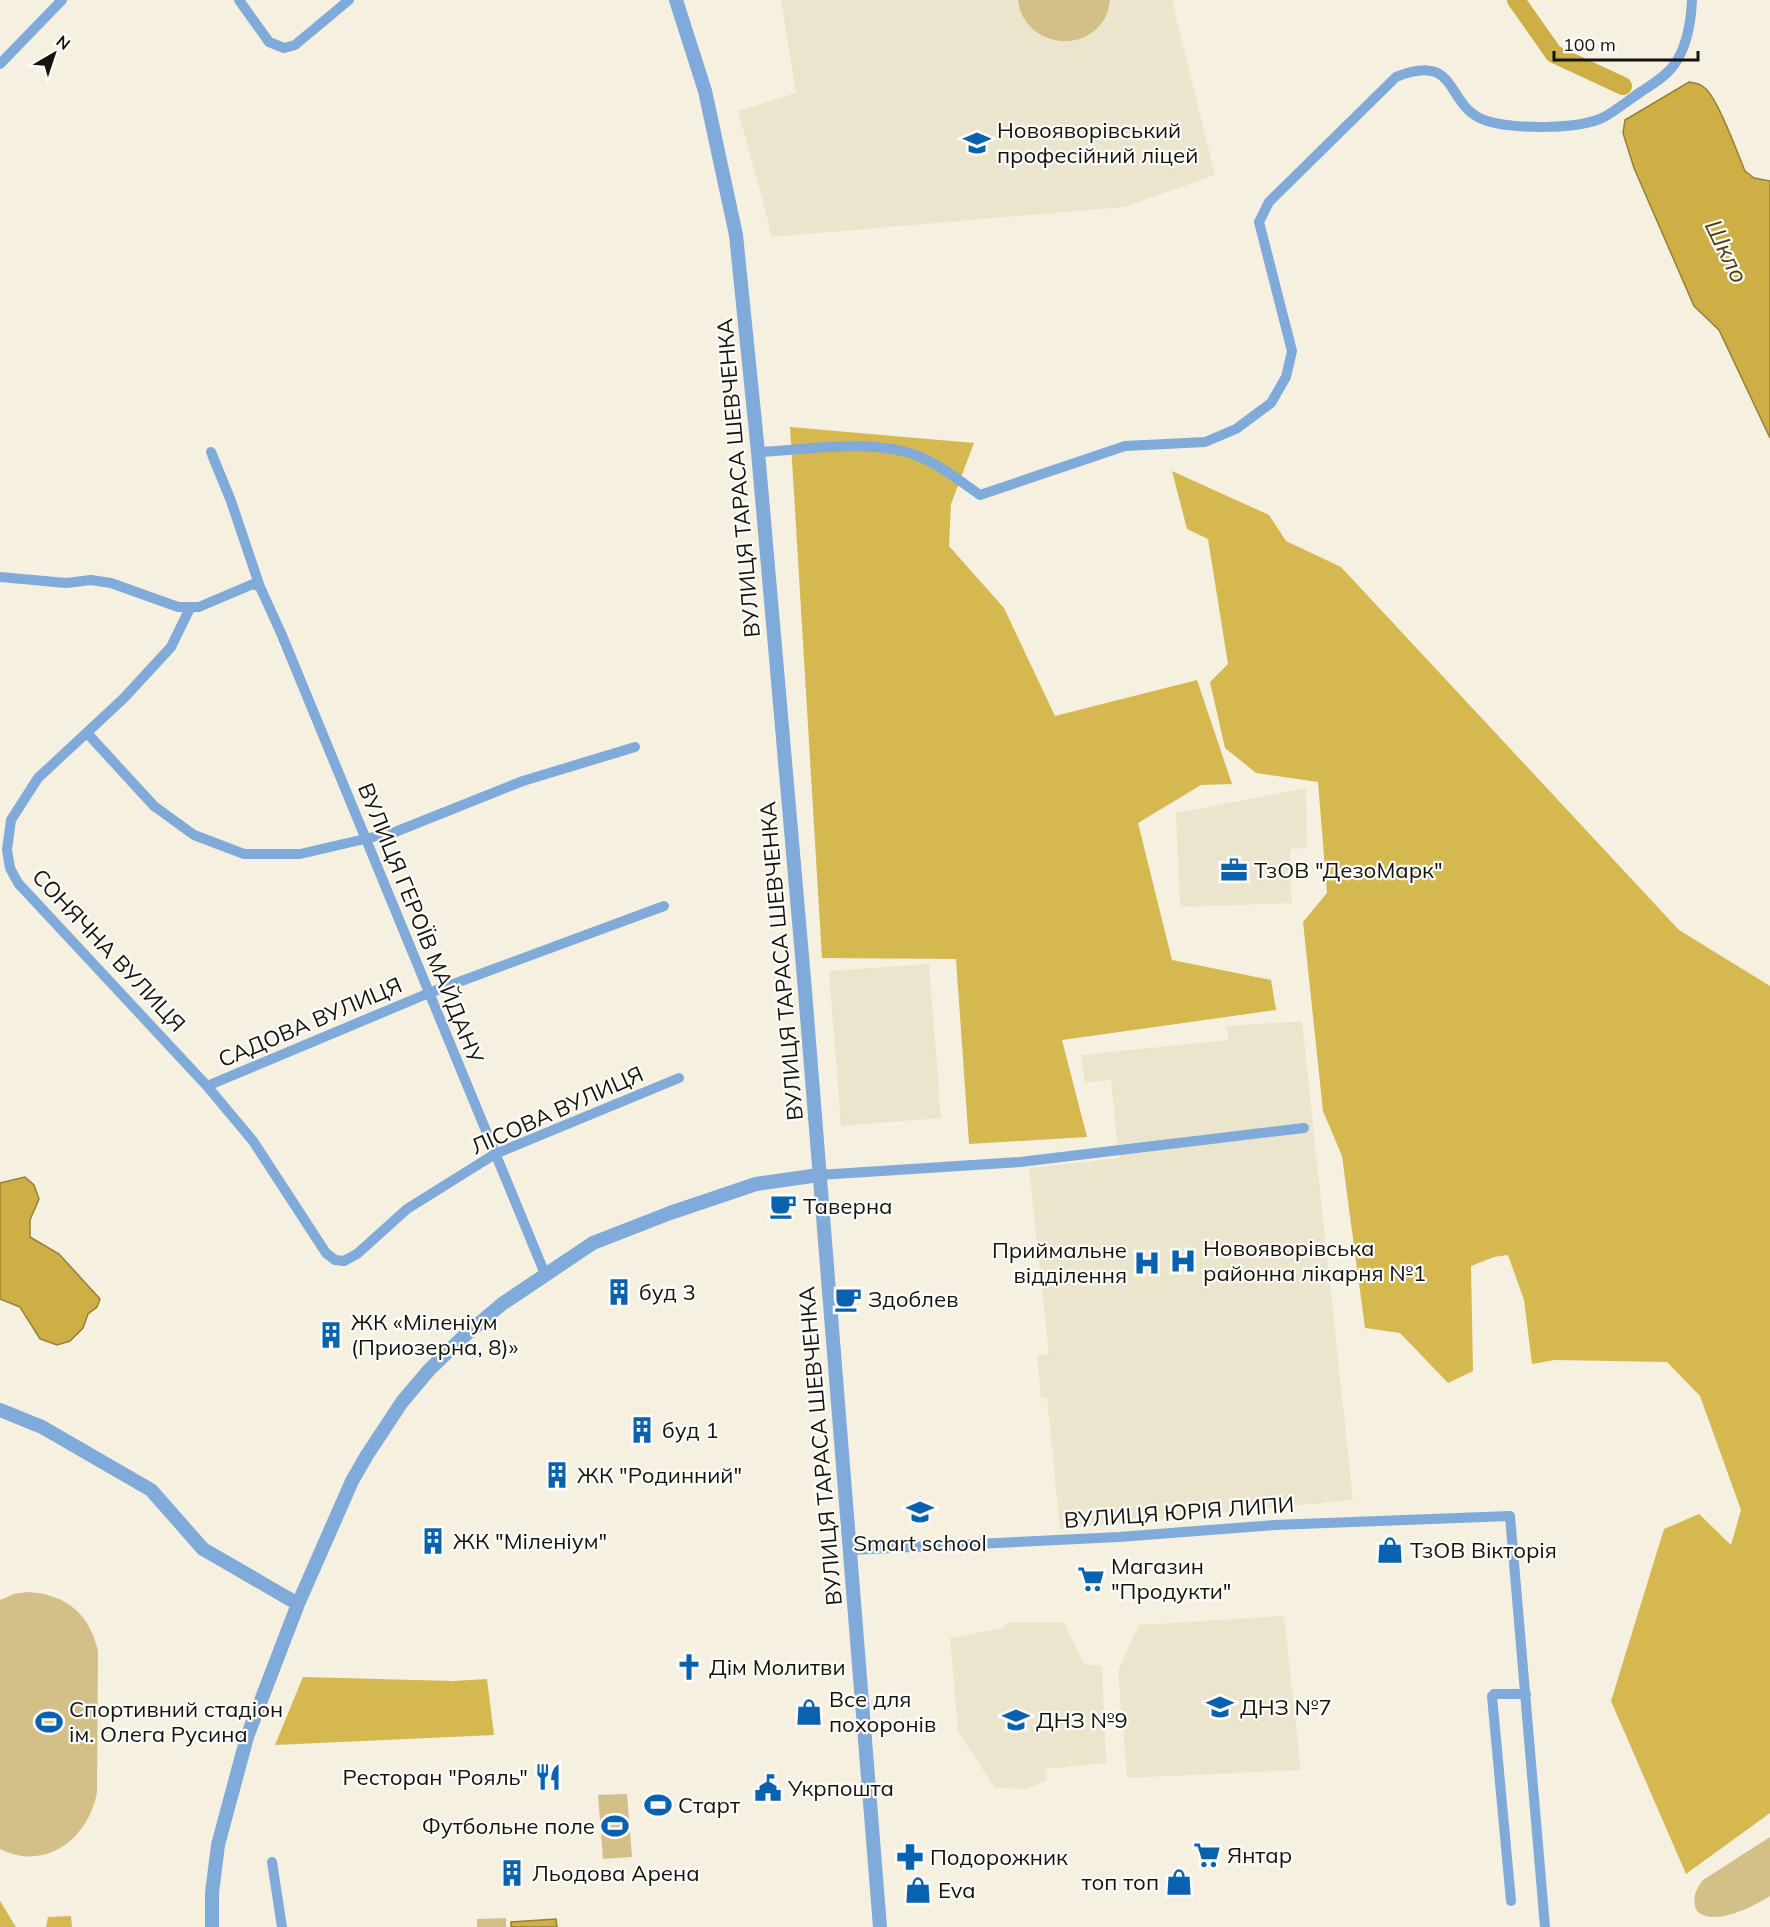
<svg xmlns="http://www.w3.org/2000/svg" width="1770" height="1927" font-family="Mulish,sans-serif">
	<rect width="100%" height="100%" fill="#f5f0e0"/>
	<path fill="#ece5cd" d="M 781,0 L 1172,0 L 1215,175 L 1124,207 L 771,237 L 768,221 L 738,111 L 796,93 Z
		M 1306,788 L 1307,848 L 1290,849 L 1292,903 L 1180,907 L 1176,813 Z
		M 929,964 L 941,1118 L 841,1126 L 829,971 Z
		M 1302,1021 L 1353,1500 L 1060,1529 L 1047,1398 L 1041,1398 L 1037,1356 L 1049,1354 L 1029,1168 L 1119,1158 L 1111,1080 L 1085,1083 L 1081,1055 L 1228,1040 L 1227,1026 Z
		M 1284,1616 L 1301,1770 L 1127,1778 L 1118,1671 L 1139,1625 Z
		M 1009,1622 L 1064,1622 L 1084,1664 L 1102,1666 L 1106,1763 L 1047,1769 L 1046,1781 L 1026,1789 L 995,1788 L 958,1732 L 950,1638 L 1003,1628 Z"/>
	<path fill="#d2c088" d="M 1018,0 L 1110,0 C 1109,5 1108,13 1105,18 C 1083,57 1023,44 1018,0 Z
		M 28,1592 C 67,1595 89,1613 98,1651 L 97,1792 C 89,1838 46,1872 0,1849 L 0,1600 L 14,1594 Z
		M 627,1794 L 632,1857 L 603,1859 L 598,1795 Z
		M 1770,1837 L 1770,1896 C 1752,1907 1714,1927 1697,1911 C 1691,1899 1696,1889 1703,1880 Z
		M 506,1918 L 506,1927 L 477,1927 L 477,1919 Z"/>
	<path fill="#d6b850" d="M 790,427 L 974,443 L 951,504 L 949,546 L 1004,608 L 1055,716 L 1197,680 L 1232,784 L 1201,785 L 1138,823 L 1172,960 L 1271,980 L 1276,1010 L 1062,1040 L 1087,1137 L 969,1144 L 956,959 L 822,958 Z
		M 1172,471 L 1269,515 L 1286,541 L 1341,567 L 1679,930 L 1770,986 L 1770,1813 L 1686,1874 L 1611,1701 L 1664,1529 L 1699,1514 L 1731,1545 L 1741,1510 L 1700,1396 L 1667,1362 L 1555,1360 L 1532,1364 L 1524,1300 L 1508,1255 L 1494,1257 L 1471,1266 L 1473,1371 L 1448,1383 L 1400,1333 L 1365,1328 L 1342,1156 L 1323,1111 L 1303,922 L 1327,893 L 1318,782 L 1256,773 L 1225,748 L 1210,682 L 1228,664 L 1208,539 L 1187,529 Z
		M 303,1677 L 453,1681 L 487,1679 L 494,1735 L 275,1745 Z
		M 0,1901 L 16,1927 L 0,1927 Z
		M 71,1916 L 72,1927 L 46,1927 L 48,1917 Z"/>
	<path fill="#cdaf46" stroke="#968035" stroke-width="1.5" d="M 1689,82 C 1696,83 1701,84 1706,89 C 1719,102 1737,152 1745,171 L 1754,178 L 1770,181 L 1770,438 L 1719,330 L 1694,306 L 1634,168 L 1623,133 L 1625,120 Z
		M 25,1177 L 34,1185 L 39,1199 L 30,1220 L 30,1237 L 59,1254 L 100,1299 L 97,1307 L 88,1314 L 83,1328 L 70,1341 L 57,1345 L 40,1339 L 20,1307 L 0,1299 L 0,1183 Z
		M 556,1919 L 557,1927 L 511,1927 L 511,1922 Z"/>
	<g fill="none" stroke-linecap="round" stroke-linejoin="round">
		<path stroke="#cdaf46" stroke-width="18" d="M 1516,0 L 1554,54 L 1623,86"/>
		<path stroke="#7faada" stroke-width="10" d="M 239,0 L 269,42 L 284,48 L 295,45 L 349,0
			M 0,64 L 62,0
			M 211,452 L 231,501 L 260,587 L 281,633 L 545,1274
			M 758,452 C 807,450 872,438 918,456 C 940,465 960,481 980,495 L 1125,446 L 1205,442 L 1236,429 L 1271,403 L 1286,377 L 1292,351 L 1259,222 L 1269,202 L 1396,77 C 1461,51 1443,107 1487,121 C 1514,129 1579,130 1604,117 C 1617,110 1630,99 1642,91 C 1653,84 1666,76 1674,65 C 1687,47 1691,22 1692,0
			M 0,577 L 66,583 L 91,580 L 111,583 L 178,607 L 199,607 L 253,584 L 260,587
			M 190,608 L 171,647 L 124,698 L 38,778 L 11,820 L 7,850 L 10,868 L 18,883 L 207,1086 L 253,1141 L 326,1253 L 335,1260 L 344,1261 L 357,1254 L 407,1209 L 495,1154 L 679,1078
			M 87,733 L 154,806 L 194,835 L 244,854 L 300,854 L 395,832 L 523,781 L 635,747
			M 207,1086 L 429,993 L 664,906
			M 819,1175 L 1020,1162 L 1304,1128
			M 850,1550 L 1119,1537 L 1274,1525 L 1510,1516 L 1545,1927
			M 272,1862 L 282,1927
			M 1511,1901 L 1492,1696 L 1494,1694 L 1526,1694"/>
		<path stroke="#7faada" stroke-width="14" d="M 676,0 L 705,91 L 736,235 L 758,452 L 804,979 L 880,1927
			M 0,1410 L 42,1427 L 151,1490 L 203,1549 L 298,1604
			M 212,1927 L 212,1893 L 218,1845 L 247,1737 L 298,1604 L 352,1481 L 367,1455 L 402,1402 L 429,1370 L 462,1338 L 502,1304 L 593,1243 L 670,1213 L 756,1184 L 819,1175"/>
	</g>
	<defs>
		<symbol id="university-bare" viewBox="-9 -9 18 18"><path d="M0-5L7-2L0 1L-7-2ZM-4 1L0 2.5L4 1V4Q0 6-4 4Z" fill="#0862b0" stroke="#fefdfa" stroke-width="2.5" paint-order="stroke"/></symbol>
		<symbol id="office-bare" viewBox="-9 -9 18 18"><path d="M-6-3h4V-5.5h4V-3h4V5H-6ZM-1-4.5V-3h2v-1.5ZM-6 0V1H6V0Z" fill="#0862b0" stroke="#fefdfa" stroke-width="2.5" paint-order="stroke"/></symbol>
		<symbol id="cafe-bare" viewBox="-9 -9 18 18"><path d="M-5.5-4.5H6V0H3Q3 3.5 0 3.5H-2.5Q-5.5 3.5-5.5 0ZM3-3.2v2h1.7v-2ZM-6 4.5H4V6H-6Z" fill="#0862b0" stroke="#fefdfa" stroke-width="2.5" paint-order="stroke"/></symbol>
		<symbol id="hospital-bare" viewBox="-9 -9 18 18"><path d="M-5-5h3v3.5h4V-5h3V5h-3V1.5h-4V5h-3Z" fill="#0862b0" stroke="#fefdfa" stroke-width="2.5" paint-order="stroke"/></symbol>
		<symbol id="building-bare" viewBox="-9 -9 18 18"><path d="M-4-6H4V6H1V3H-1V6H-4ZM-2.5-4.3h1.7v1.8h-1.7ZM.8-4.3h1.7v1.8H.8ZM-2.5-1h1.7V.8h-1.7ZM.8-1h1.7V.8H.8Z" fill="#0862b0" stroke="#fefdfa" stroke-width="2.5" paint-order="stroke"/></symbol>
		<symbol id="school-bare" viewBox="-9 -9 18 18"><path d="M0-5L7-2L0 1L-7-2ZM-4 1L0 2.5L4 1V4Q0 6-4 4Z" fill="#0862b0" stroke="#fefdfa" stroke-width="2.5" paint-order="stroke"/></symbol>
		<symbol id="shop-bare" viewBox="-9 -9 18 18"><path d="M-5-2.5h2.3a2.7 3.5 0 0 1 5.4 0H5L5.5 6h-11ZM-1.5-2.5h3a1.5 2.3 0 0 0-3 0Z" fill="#0862b0" stroke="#fefdfa" stroke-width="2.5" paint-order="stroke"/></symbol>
		<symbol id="supermarket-bare" viewBox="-9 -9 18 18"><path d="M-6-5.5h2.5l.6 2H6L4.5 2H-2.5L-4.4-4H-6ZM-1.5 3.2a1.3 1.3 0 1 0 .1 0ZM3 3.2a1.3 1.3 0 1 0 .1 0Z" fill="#0862b0" stroke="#fefdfa" stroke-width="2.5" paint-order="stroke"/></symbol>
		<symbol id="church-bare" viewBox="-9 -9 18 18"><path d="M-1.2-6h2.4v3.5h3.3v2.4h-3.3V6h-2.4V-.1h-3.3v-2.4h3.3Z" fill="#0862b0" stroke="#fefdfa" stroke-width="2.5" paint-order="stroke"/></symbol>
		<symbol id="stadium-bare" viewBox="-9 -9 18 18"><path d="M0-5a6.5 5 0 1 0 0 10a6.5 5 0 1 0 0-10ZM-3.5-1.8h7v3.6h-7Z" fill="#0862b0" stroke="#fefdfa" stroke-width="2.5" paint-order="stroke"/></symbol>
		<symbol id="restaurant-bare" viewBox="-9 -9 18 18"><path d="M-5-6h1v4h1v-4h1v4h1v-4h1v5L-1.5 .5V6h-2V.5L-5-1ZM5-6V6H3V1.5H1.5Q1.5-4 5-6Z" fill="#0862b0" stroke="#fefdfa" stroke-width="2.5" paint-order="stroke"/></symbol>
		<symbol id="civic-bare" viewBox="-9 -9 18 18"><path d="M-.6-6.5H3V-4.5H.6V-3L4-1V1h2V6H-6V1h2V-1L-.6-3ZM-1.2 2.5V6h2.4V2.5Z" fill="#0862b0" stroke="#fefdfa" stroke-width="2.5" paint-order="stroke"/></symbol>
		<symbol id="pharmacy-bare" viewBox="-9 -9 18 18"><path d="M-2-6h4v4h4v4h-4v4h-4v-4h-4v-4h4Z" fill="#0862b0" stroke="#fefdfa" stroke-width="2.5" paint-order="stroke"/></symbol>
	</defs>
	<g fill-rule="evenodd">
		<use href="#university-bare" x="958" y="124" width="38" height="38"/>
		<use href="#office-bare" x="1215" y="851" width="38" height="38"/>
		<use href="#cafe-bare" x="764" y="1187" width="38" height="38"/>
		<use href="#hospital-bare" x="1164" y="1242" width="38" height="38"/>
		<use href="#hospital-bare" x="1128" y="1244" width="38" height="38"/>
		<use href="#building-bare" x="600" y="1273" width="38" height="38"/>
		<use href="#cafe-bare" x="829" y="1280" width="38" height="38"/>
		<use href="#building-bare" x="312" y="1316" width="38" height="38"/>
		<use href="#building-bare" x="623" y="1411" width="38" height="38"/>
		<use href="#building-bare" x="538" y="1456" width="38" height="38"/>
		<use href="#school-bare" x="901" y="1493" width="38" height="38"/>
		<use href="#building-bare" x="414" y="1522" width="38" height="38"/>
		<use href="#shop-bare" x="1371" y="1531" width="38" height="38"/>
		<use href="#supermarket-bare" x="1072" y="1560" width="38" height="38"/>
		<use href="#church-bare" x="670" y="1648" width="38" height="38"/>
		<use href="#school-bare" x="1201" y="1688" width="38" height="38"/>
		<use href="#shop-bare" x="790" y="1693" width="38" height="38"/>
		<use href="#school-bare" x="997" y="1701" width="38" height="38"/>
		<use href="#stadium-bare" x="30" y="1703" width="38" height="38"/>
		<use href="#restaurant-bare" x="529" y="1758" width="38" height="38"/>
		<use href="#civic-bare" x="749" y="1769" width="38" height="38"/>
		<use href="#stadium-bare" x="639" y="1786" width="38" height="38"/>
		<use href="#stadium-bare" x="596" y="1807" width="38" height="38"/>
		<use href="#supermarket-bare" x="1188" y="1836" width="38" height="38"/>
		<use href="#pharmacy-bare" x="891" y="1838" width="38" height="38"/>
		<use href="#building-bare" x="493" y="1854" width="38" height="38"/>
		<use href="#shop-bare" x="1160" y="1863" width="38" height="38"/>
		<use href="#shop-bare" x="899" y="1871" width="38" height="38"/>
	</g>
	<g text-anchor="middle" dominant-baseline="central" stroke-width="4.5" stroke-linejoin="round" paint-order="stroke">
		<g font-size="22" fill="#15130e" stroke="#fefdfa" text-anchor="start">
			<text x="997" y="130">Новояворівський<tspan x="997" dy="25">професійний ліцей</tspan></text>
			<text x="1254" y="870">ТзОВ "ДезоМарк"</text>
			<text x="803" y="1206">Таверна</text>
			<text x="1203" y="1248">Новояворівська<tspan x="1203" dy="25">районна лікарня №1</tspan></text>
			<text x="1127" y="1250" text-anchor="end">Приймальне<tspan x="1127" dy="25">відділення</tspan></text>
			<text x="639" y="1292">буд 3</text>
			<text x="868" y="1299">Здоблев</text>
			<text x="351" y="1322">ЖК «Міленіум<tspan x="351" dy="25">(Приозерна, 8)»</tspan></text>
			<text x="662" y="1430">буд 1</text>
			<text x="577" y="1475">ЖК "Родинний"</text>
			<text x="453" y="1541">ЖК "Міленіум"</text>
			<text x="920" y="1543" text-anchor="middle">Smart school</text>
			<text x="1410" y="1550">ТзОВ Вікторія</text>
			<text x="1111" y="1566">Магазин<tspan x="1111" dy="25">"Продукти"</tspan></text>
			<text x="709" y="1667">Дім Молитви</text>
			<text x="829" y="1699">Все для<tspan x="829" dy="25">похоронів</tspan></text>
			<text x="1240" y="1707">ДНЗ №7</text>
			<text x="69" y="1709">Спортивний стадіон<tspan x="69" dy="25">ім. Олега Русина</tspan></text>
			<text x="1036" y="1720">ДНЗ №9</text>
			<text x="528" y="1777" text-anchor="end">Ресторан "Рояль"</text>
			<text x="788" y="1788">Укрпошта</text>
			<text x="678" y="1805">Старт</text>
			<text x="595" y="1826" text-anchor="end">Футбольне поле</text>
			<text x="1227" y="1855">Янтар</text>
			<text x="930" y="1857">Подорожник</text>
			<text x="532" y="1873">Льодова Арена</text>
			<text x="1159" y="1882" text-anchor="end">топ топ</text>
			<text x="938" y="1890">Eva</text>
		</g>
		<g font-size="22" fill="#15130e" stroke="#fefdfa">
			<text transform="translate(738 478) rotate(-95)">ВУЛИЦЯ ТАРАСА ШЕВЧЕНКА</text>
			<text transform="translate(421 923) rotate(68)">ВУЛИЦЯ ГЕРОЇВ МАЙДАНУ</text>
			<text transform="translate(109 950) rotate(47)">СОНЯЧНА ВУЛИЦЯ</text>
			<text transform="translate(781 961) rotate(-95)">ВУЛИЦЯ ТАРАСА ШЕВЧЕНКА</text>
			<text transform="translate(310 1022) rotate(-23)">САДОВА ВУЛИЦЯ</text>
			<text transform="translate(557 1110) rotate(-24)">ЛІСОВА ВУЛИЦЯ</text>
			<text transform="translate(820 1446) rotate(-95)">ВУЛИЦЯ ТАРАСА ШЕВЧЕНКА</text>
			<text transform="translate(1179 1512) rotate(-4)">ВУЛИЦЯ ЮРІЯ ЛИПИ</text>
		</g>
		<g font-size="24" font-style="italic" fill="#4c3f14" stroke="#fefdfa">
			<text transform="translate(1727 251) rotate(64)">Шкло</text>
		</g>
	</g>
	<g transform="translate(54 54) rotate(39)" stroke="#fefdfa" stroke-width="4.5" paint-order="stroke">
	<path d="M0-4.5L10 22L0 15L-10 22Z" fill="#15130e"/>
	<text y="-9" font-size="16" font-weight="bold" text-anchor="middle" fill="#15130e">N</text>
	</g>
	<path d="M1554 51v9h144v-9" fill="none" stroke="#15130e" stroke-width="3"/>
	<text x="1563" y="51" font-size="18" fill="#15130e" stroke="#fefdfa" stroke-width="4.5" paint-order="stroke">100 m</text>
</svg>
